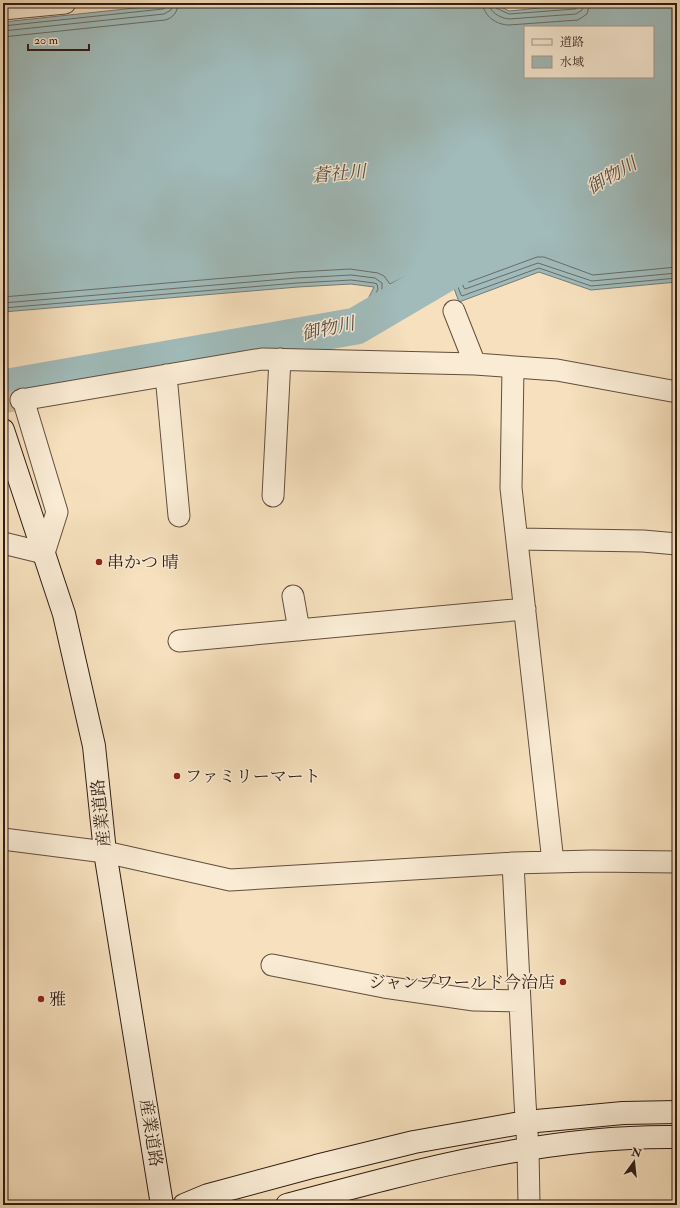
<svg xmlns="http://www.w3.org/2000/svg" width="680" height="1208" font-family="'IM FELL Double Pica','Noto Serif JP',serif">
	<rect width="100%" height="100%" fill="#f6e0bd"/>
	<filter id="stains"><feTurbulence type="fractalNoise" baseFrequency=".005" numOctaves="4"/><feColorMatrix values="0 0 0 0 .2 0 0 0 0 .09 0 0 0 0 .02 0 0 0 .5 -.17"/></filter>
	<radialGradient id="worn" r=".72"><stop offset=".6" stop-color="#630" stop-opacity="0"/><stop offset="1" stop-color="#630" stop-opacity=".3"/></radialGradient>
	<path fill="#a0bbba" stroke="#747b78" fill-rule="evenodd" d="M 182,3 L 495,3 L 509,11 L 589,3 L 677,3 L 677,282 L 591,290 L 539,272 L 459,302 L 448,272 L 360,315 L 374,287 L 351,284 L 298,287 L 3,312 L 3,22 ZM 525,27 L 653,27 L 653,77 L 525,77 Z"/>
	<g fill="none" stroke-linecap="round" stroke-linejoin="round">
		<path stroke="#696c67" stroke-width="1" d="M 483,3 C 483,16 497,25 509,25 L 578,20 L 587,14 L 590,3
			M 489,3 C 489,12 500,18 509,19 L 576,14 L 582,10 L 584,3
			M 494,3 L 496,8 L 509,14 L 575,9 L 578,7 L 579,3
			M 3,26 L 163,9 L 166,7 L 167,3
			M 3,31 L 164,14 L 171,10 L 172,3
			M 3,37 L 165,20 C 173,18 178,12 178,3
			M 3,297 L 296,272 L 350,269 L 378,273 L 384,276 L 390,284 L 441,259 C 459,253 463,267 467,281 L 469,282 L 537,257 L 544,257 L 593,275 L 677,267
			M 3,303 L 297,278 L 351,275 L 375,278 L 382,283 L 382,291 L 384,293 L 448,263 C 459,265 460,279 464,288 L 465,289 L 538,263 L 592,281 L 677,273
			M 3,308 L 297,283 L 351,280 L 374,283 L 377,284 L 378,289 L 372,301 L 374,304 L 448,268 L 452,271 L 461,295 L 462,296 L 539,268 L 591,286 L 677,278"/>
		<path stroke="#a0bbba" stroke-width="37" d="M 3,388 L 356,326 L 492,246"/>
		<path stroke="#cfb99b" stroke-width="21" stroke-dasharray="21 10" stroke-linecap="butt" d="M 3,403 L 21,400"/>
		<defs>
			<path id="street" d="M 3,9 L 65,3
				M 454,311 L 475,364
				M 513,368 L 511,488 L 553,862
				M 166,375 L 179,516
				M 21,400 L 262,359 L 475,364 L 557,370 L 677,392
				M 273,496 L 280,359
				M 517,539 L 643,541 L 677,544
				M 3,543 L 44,553 L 57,512 L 23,399
				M 293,596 L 299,630
				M 179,641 L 525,609
				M 3,839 L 105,852 L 230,880 L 513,863 L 592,861 L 677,862
				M 513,863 L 525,1102 L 528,1148 L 529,1205
				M 272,965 L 384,987 L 474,1000 L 519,1001"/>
			<path id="secondary" d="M 3,430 L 64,614 L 94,746 L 105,852 L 162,1205
				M 184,1205 L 208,1195 L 316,1166 L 414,1142 L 526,1122 L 623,1113 L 677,1112
				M 287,1205 C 414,1171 544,1135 677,1137"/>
		</defs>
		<use href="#street" stroke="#634d3e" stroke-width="23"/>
		<use href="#secondary" stroke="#321c14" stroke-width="24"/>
		<use href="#street" stroke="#f9ebd4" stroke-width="21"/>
		<use href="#secondary" stroke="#f9ebd4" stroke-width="22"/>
	</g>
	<g fill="#8f2418" stroke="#f9ebd4" stroke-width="1.5">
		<circle cx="99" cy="562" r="4"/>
		<circle cx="177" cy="776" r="4"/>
		<circle cx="563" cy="982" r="4"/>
		<circle cx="41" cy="999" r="4"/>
	</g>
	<g text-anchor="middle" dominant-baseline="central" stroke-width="3" stroke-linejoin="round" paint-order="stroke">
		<g font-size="17" fill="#321c14" stroke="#f9ebd4" text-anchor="start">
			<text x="107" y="562">串かつ 晴</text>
			<text x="185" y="776">ファミリーマート</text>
			<text x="555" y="982" text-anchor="end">ジャンプワールド今治店</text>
			<text x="49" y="999">雅</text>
		</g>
		<g font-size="17" fill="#321c14" stroke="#f9ebd4">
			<text transform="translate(101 813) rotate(-96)">産業道路</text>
			<text transform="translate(151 1133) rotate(81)">産業道路</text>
		</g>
		<g font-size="18" font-style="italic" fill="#534c46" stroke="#f9ebd4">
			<text transform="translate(339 174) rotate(-5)">蒼社川</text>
			<text transform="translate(612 176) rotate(-30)">御物川</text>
			<text transform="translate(328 329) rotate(-12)">御物川</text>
		</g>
	</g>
	<rect width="680" height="1208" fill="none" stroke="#f6e0bd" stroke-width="16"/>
	<rect x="4" y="4" width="672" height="1200" fill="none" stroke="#321c14" stroke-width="2"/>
	<rect x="8" y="8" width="664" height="1192" fill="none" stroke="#321c14"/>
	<rect x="524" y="26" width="130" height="52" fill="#f9ebd4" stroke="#a99887"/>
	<rect x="532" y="39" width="20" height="6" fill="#f9ebd4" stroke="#a99887"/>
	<text x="560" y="46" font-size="12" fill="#321c14">道路</text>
	<rect x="532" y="56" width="20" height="12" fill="#a0bbba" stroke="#a99887"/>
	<text x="560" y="66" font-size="12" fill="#321c14">水域</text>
	<g transform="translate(634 1162) rotate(15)" stroke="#f9ebd4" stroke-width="3" paint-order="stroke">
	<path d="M0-3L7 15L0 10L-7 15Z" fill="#321c14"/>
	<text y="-6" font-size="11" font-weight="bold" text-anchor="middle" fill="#321c14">N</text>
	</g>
	<path d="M28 44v6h61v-6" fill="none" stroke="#321c14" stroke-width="2"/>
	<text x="34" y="44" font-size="12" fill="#321c14" stroke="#f9ebd4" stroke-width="3" paint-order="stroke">20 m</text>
	<rect width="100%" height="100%" filter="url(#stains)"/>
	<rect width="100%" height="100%" fill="url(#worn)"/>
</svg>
